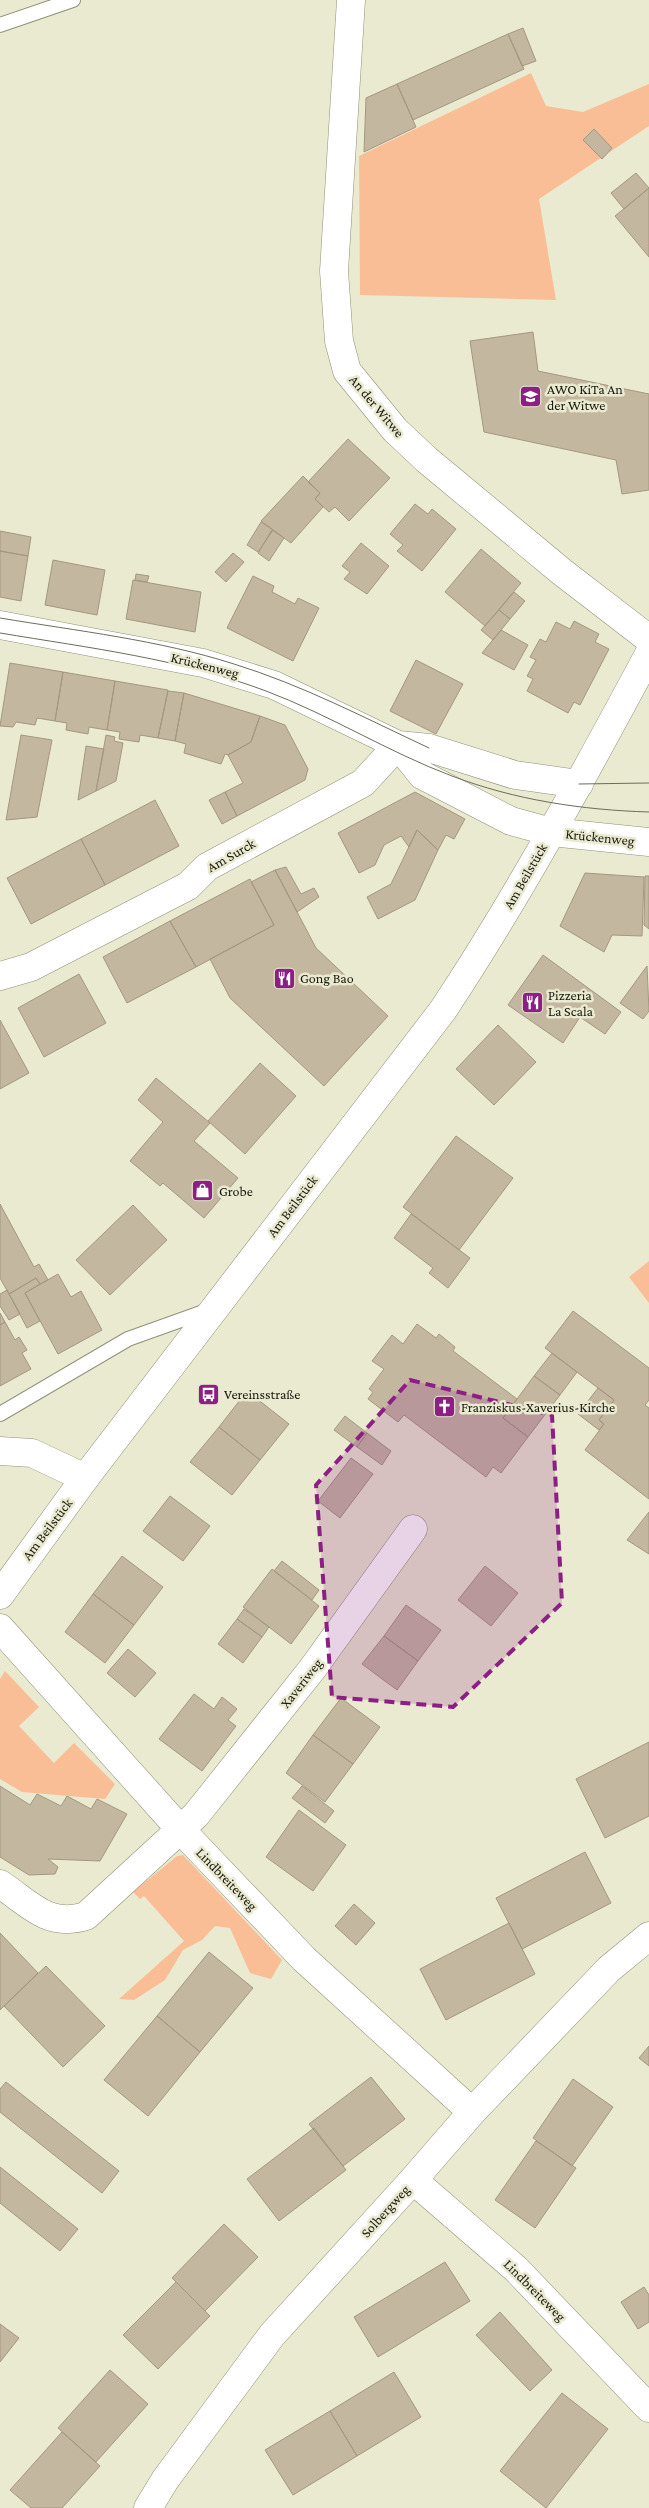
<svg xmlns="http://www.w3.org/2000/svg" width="649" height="2508" font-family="'Crimson Pro',serif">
	<rect width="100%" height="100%" fill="#e9ead0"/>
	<path fill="#fabe97" d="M 531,73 L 546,106 L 583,112 L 649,84 L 649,126 L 539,199 L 556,300 L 360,295 L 359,156 Z
		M 649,1261 L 649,1303 L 629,1277 Z
		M 5,1671 L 39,1707 L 19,1726 L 54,1763 L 74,1743 L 115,1784 L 105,1799 L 22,1792 L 0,1779 L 0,1679 Z
		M 183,1855 L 282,1960 L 271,1979 L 250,1973 L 230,1928 L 215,1926 L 202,1940 L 183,1950 L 165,1980 L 134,2000 L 119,1999 L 184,1941 L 144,1896 L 140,1899 L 133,1892 L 177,1856 Z"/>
	<path fill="#c4b7a0" stroke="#a49781" d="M 523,28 L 536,61 L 522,66 L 508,34 Z
		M 508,34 L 524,69 L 413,120 L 397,84 Z
		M 397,84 L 416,127 L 364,152 L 366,98 Z
		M 594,129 L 612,148 L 602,159 L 583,140 Z
		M 636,173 L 649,188 L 624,209 L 611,193 Z
		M 649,188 L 649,257 L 615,216 Z
		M 533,332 L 538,371 L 649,394 L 649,490 L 622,494 L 616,460 L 484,432 L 470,341 Z
		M 348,439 L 390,478 L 349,521 L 335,507 L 329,512 L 315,499 L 320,493 L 308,482 Z
		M 303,476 L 320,493 L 315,499 L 323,507 L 291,543 L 261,521 Z
		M 415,504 L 428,514 L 432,509 L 456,529 L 422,571 L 397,551 L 403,545 L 390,534 Z
		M 261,522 L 273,530 L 258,552 L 247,545 Z
		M 272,530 L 284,538 L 269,561 L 258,553 Z
		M 0,531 L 31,537 L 28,556 L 0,551 Z
		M 361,543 L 389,566 L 367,594 L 344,579 L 350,572 L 342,566 Z
		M 481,549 L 521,583 L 485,626 L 445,592 Z
		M 0,551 L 28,556 L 21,601 L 0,597 Z
		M 233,553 L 244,562 L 226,582 L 215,572 Z
		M 53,560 L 105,570 L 97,615 L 45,605 Z
		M 136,574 L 149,576 L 147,582 L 135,580 Z
		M 253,576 L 274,586 L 272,592 L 295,604 L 298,598 L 319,608 L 293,661 L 227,628 Z
		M 133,580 L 201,592 L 195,632 L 126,619 Z
		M 514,592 L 525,601 L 510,619 L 499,610 Z
		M 499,610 L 510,619 L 493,640 L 481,630 Z
		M 574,621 L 599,634 L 595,642 L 609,649 L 580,705 L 574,702 L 568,713 L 527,691 L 533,679 L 527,676 L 536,660 L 530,657 L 540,639 L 546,642 L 556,622 L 570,629 Z
		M 501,630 L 528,645 L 514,670 L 482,653 Z
		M 416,660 L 463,684 L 436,734 L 390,711 Z
		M 10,663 L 63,672 L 55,721 L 37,718 L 35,725 L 16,722 L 13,727 L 0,726 Z
		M 63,672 L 115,681 L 107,730 L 89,727 L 88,734 L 66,730 L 67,723 L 55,721 Z
		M 115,681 L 168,690 L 158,738 L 140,735 L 139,742 L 119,739 L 120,732 L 107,730 Z
		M 168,691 L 184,693 L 175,741 L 158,738 Z
		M 184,693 L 260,716 L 251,742 L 228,755 L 225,754 L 221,764 L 184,753 L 186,744 L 175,741 Z
		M 260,716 L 285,725 L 308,769 L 305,780 L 237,816 L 225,792 L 243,783 L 228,755 L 251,742 Z
		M 21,735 L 52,740 L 37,817 L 6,820 Z
		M 106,735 L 115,737 L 114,741 L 123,743 L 116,781 L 96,791 Z
		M 86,746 L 104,749 L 96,791 L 78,800 Z
		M 225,792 L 237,816 L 222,824 L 209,800 Z
		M 415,792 L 465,819 L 454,839 L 446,835 L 438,850 L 417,830 L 409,847 L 401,836 L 384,845 L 375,865 L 359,873 L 338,833 Z
		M 155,800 L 179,846 L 105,885 L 81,839 Z
		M 417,830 L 438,850 L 415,900 L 378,919 L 367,897 L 391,884 Z
		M 81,839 L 105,885 L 31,924 L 7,878 Z
		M 286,867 L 301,894 L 314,888 L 319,897 L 297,912 L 275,870 Z
		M 275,870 L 316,948 L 388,1016 L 324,1086 L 230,998 L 210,959 L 274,925 L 251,882 Z
		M 585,873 L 644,877 L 642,936 L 612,935 L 604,952 L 560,926 Z
		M 645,876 L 649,876 L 649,929 L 644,925 Z
		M 250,879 L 274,925 L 196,967 L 170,921 Z
		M 170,921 L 196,967 L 127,1003 L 103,957 Z
		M 543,955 L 621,1012 L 605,1034 L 580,1017 L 563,1043 L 508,1005 Z
		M 647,966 L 649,1011 L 643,1019 L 620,1003 Z
		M 79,974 L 106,1023 L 44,1057 L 18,1008 Z
		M 0,1020 L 29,1073 L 0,1089 Z
		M 498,1025 L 536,1062 L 494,1105 L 456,1069 Z
		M 260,1063 L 296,1096 L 245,1154 L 208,1121 Z
		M 156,1078 L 210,1123 L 194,1141 L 238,1178 L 204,1218 L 163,1183 L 160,1186 L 130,1161 L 163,1122 L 138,1100 Z
		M 456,1136 L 513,1178 L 459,1250 L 403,1207 Z
		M 0,1204 L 34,1267 L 39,1264 L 48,1280 L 40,1284 L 36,1278 L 9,1294 L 0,1278 Z
		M 133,1205 L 167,1240 L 110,1295 L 76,1260 Z
		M 411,1214 L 470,1258 L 448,1288 L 429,1273 L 433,1268 L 394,1238 Z
		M 58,1274 L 71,1297 L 81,1291 L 102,1330 L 58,1354 L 25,1293 Z
		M 36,1278 L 40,1284 L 25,1293 L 40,1321 L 27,1328 L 9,1294 Z
		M 7,1290 L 20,1314 L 9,1320 L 0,1306 L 0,1294 Z
		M 573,1311 L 649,1368 L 649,1400 L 645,1405 L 649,1408 L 649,1499 L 585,1450 L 604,1424 L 599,1420 L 614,1400 L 545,1348 Z
		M 0,1313 L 5,1322 L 0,1325 Z
		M 5,1322 L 15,1340 L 19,1337 L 27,1350 L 22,1353 L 31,1369 L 0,1386 L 0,1325 Z
		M 417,1324 L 436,1338 L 439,1334 L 455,1347 L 453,1351 L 517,1399 L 503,1418 L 528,1437 L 501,1473 L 493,1467 L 486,1477 L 404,1415 L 398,1422 L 368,1399 L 373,1392 L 369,1389 L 384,1369 L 372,1361 L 392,1335 L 403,1344 Z
		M 552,1353 L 577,1372 L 560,1395 L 534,1376 Z
		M 534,1376 L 560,1395 L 528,1437 L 503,1418 Z
		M 598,1388 L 614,1400 L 599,1420 L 604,1424 L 599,1430 L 578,1414 Z
		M 247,1391 L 289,1424 L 260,1460 L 219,1427 Z
		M 345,1416 L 367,1433 L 357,1447 L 334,1430 Z
		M 219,1427 L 260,1460 L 232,1495 L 190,1462 Z
		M 367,1433 L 391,1451 L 382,1465 L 357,1447 Z
		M 351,1458 L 373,1474 L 340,1518 L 318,1501 Z
		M 170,1496 L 210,1526 L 183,1561 L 143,1531 Z
		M 649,1512 L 649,1554 L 627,1540 Z
		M 122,1556 L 163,1587 L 134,1625 L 93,1594 Z
		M 282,1561 L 319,1590 L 312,1600 L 274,1571 Z
		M 485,1566 L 518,1593 L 491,1626 L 458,1600 Z
		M 272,1569 L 319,1606 L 291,1644 L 243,1607 Z
		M 93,1594 L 134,1625 L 105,1663 L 65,1632 Z
		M 406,1605 L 441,1630 L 418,1661 L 384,1636 Z
		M 244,1609 L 269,1627 L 262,1637 L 237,1619 Z
		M 237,1619 L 262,1637 L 243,1663 L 218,1644 Z
		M 384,1636 L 418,1661 L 397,1690 L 362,1664 Z
		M 128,1649 L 156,1673 L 135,1697 L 107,1673 Z
		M 194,1694 L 214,1709 L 222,1697 L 237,1709 L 228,1720 L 236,1726 L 202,1771 L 159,1739 Z
		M 341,1698 L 380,1727 L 353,1764 L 313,1735 Z
		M 313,1735 L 353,1764 L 325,1802 L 286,1773 Z
		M 649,1742 L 649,1816 L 605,1838 L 576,1779 Z
		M 0,1786 L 30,1805 L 37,1794 L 61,1806 L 67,1796 L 91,1809 L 97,1799 L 127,1814 L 100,1861 L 48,1859 L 58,1867 L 55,1874 L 29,1875 L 0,1857 Z
		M 302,1786 L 334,1811 L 325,1823 L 292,1798 Z
		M 299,1810 L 346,1845 L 313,1891 L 266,1857 Z
		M 585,1852 L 611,1903 L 522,1949 L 496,1898 Z
		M 354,1904 L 375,1923 L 356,1945 L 335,1926 Z
		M 509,1923 L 535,1974 L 446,2020 L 420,1969 Z
		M 0,1933 L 38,1973 L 0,2010 Z
		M 209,1952 L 253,1988 L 200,2052 L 157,2016 Z
		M 46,1966 L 105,2026 L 63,2067 L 4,2006 Z
		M 157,2016 L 200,2052 L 148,2116 L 104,2080 Z
		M 649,2046 L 649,2066 L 639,2058 Z
		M 371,2077 L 405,2119 L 343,2166 L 309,2124 Z
		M 573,2079 L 613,2107 L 572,2166 L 533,2138 Z
		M 6,2082 L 119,2171 L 102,2193 L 0,2112 L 0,2089 Z
		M 314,2128 L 346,2170 L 279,2221 L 247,2179 Z
		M 536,2141 L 576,2168 L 535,2228 L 495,2200 Z
		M 0,2167 L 78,2229 L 60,2251 L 0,2203 Z
		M 224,2224 L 258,2257 L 205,2311 L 172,2278 Z
		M 445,2262 L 470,2301 L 378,2357 L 354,2317 Z
		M 176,2282 L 210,2316 L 158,2369 L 123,2335 Z
		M 644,2287 L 649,2295 L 649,2322 L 638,2329 L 621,2302 Z
		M 500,2312 L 552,2370 L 530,2391 L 476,2335 Z
		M 0,2324 L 19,2338 L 0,2362 Z
		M 110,2370 L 148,2404 L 96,2462 L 58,2428 Z
		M 394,2372 L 421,2417 L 357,2456 L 330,2411 Z
		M 562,2393 L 608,2429 L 546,2508 L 500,2471 Z
		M 330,2411 L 357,2456 L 293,2495 L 265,2450 Z
		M 62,2432 L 100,2466 L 62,2508 L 31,2508 L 10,2490 Z"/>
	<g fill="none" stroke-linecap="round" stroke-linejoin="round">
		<defs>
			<path id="service" d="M 0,25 L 73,0
				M 0,1414 L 128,1339 L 209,1310"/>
			<path id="minor" d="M 351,0 L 334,271 L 339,341 L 347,371 L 395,430 L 427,460 L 562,572 L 649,639
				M 0,625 L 203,663 L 274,685 L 398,745 L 429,748 L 515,775 L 579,784
				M 398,745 L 422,775 L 511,821 L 551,832
				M 0,976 L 31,967 L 188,886 L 207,867 L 363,783 L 398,745
				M 0,1451 L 32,1453 L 85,1478
				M 0,1628 L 180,1829 L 304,1959 L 472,2112
				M 0,1884 C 30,1904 48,1928 86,1916 L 196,1815 L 313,1668 L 413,1529
				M 413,2180 L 516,2269 L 649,2408
				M 148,2508 L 165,2480 L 272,2335 L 413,2180 L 472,2112 L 609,1969 L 649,1936"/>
			<path id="secondary" d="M 551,832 L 649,842
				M 0,1595 L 85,1478 L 443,1010 C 519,895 584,775 649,654"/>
		</defs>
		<use href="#service" stroke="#909179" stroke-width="16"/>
		<use href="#minor" stroke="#909179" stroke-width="29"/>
		<use href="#secondary" stroke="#909179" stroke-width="29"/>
		<use href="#service" stroke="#fff" stroke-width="14"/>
		<use href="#minor" stroke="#fff" stroke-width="28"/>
		<use href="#secondary" stroke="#fff" stroke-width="28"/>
		<path stroke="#6c6c5c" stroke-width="1" d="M 0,618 C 78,631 159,640 234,664 C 302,685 365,718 429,748
			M 0,633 C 90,648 181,659 266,691 C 330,715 388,752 452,776 C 515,800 582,810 649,812
			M 579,784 L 649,783"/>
	</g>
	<path fill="#8c1f83" fill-opacity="0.2" stroke="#8c1f83" stroke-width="4" stroke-dasharray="10 6" stroke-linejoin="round" d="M 410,1380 L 552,1415 L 562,1603 L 453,1707 L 332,1697 L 316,1485 Z"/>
	<defs>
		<symbol id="school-square" viewBox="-11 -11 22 22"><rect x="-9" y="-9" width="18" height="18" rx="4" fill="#8c1f83" stroke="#e9ead0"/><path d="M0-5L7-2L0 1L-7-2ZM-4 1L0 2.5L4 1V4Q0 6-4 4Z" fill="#fff"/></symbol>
		<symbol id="restaurant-square" viewBox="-11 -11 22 22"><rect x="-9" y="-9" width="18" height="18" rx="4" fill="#8c1f83" stroke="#e9ead0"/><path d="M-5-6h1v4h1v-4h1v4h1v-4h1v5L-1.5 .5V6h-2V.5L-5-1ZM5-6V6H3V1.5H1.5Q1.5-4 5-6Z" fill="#fff"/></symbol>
		<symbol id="shop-square" viewBox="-11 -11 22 22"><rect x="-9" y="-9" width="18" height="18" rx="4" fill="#8c1f83" stroke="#e9ead0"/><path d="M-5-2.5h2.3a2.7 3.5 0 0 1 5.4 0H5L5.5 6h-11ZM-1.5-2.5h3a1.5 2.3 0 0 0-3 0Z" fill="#fff"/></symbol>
		<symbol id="bus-square" viewBox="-11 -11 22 22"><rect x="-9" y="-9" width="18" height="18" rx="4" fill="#8c1f83" stroke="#e9ead0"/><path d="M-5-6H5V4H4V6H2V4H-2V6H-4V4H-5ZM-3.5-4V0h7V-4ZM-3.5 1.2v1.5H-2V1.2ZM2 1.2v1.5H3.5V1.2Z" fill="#fff"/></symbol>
		<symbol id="church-square" viewBox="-11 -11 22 22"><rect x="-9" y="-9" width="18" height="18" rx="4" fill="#8c1f83" stroke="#e9ead0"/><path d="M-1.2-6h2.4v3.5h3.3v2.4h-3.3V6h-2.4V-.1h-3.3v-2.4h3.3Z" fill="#fff"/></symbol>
	</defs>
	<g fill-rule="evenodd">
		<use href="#school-square" x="518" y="384" width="25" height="25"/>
		<use href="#restaurant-square" x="272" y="966" width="25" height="25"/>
		<use href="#restaurant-square" x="520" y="990" width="25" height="25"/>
		<use href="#shop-square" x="190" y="1178" width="25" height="25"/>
		<use href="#bus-square" x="196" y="1382" width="25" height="25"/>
		<use href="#church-square" x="432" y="1394" width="25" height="25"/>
	</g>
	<g text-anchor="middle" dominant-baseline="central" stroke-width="5" stroke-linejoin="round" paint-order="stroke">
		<g font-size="14" fill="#191910" stroke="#e9ead0" text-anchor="start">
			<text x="547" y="389">AWO KiTa An<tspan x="547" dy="16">der Witwe</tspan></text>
			<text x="300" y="978">Gong Bao</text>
			<text x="548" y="995">Pizzeria<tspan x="548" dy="16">La Scala</tspan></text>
			<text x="219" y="1191">Grobe</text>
			<text x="224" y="1394">Vereinsstraße</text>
			<text x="461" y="1407">Franziskus-Xaverius-Kirche</text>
		</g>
		<g font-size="14" fill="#191910" stroke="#e9ead0">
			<text transform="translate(377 406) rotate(50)">An der Witwe</text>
			<text transform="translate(205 665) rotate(14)">Krückenweg</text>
			<text transform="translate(600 837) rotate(6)">Krückenweg</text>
			<text transform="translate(231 855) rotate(-30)">Am Surck</text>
			<text transform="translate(525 876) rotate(-60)">Am Beilstück</text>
			<text transform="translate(292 1206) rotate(-53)">Am Beilstück</text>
			<text transform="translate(47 1529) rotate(-53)">Am Beilstück</text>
			<text transform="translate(301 1683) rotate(-52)">Xaveriweg</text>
			<text transform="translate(227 1879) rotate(46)">Lindbreiteweg</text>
			<text transform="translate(385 2211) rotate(-48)">Solbergweg</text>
			<text transform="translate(535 2290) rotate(45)">Lindbreiteweg</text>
		</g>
	</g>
</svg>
